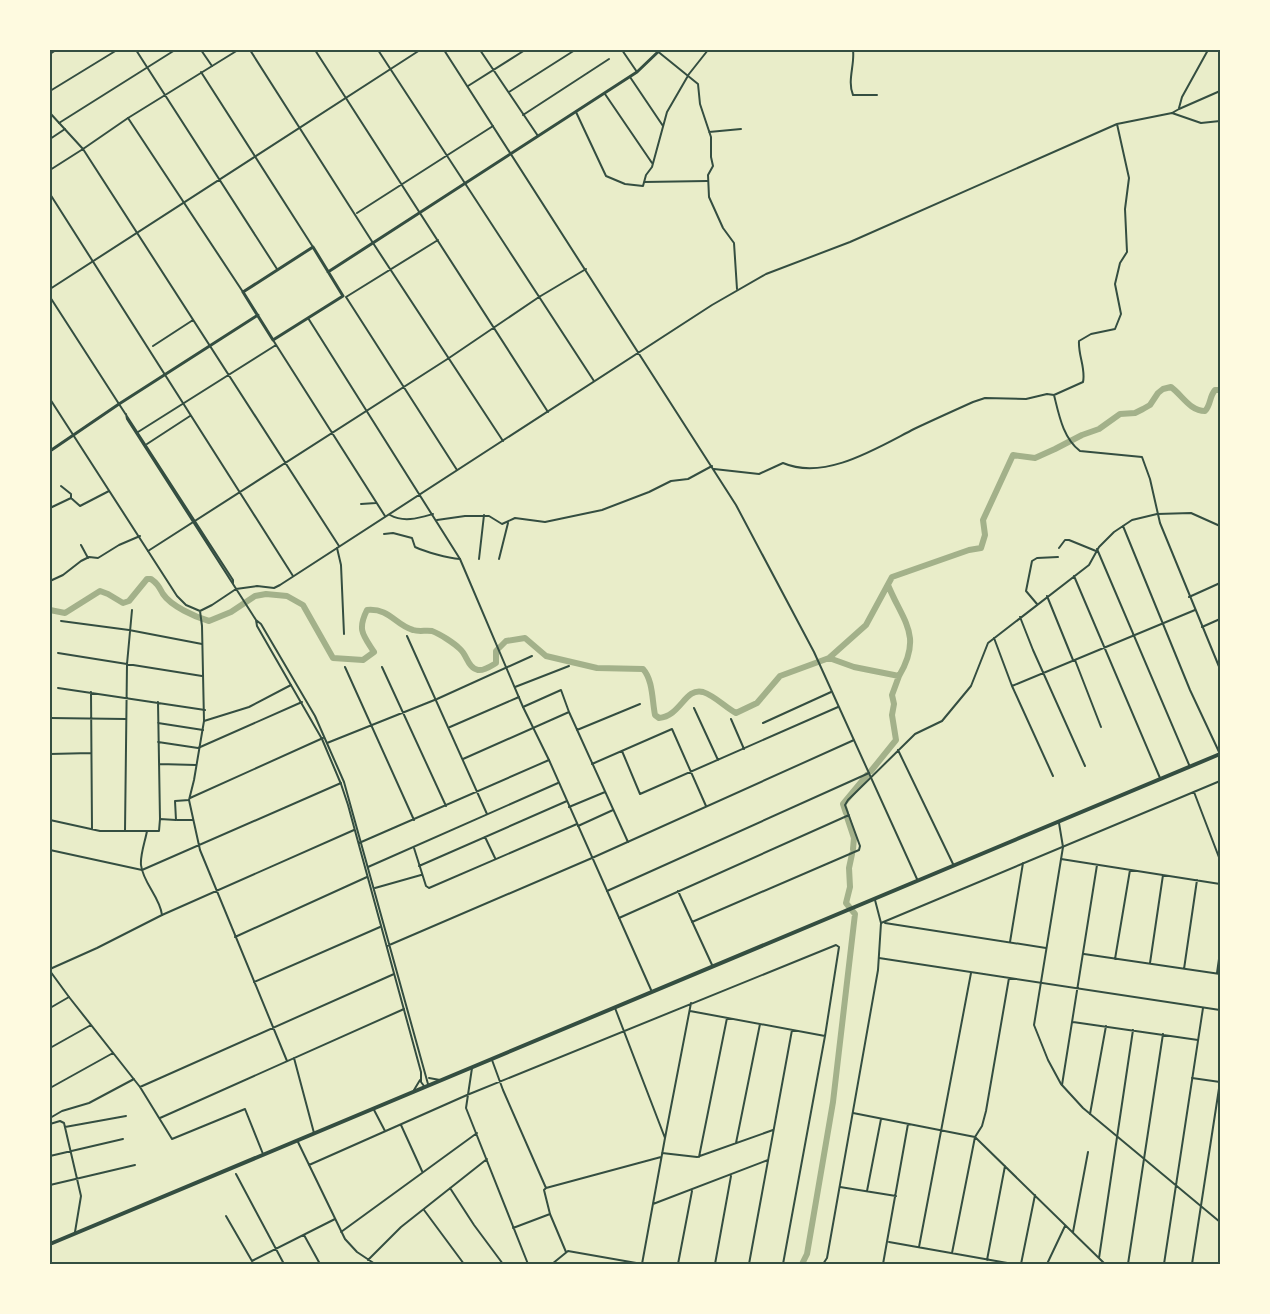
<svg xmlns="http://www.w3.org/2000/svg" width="1270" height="1314" font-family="'Fira Sans',sans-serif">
	<rect width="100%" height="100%" fill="#e9edc9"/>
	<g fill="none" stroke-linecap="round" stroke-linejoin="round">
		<path stroke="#a3b18a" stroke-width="6" d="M 50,610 L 65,613 L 100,591 L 108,594 L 123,603 L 129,601 L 147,579 L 151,579 C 158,584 159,587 163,594 C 171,606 195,617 209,621 L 231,612 L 255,596 L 266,594 L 287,596 L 303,605 L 333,658 L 363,660 L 374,652 C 363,635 357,630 367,610 C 390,608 395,625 413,630 C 419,632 426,630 432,631 C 440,634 454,643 460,649 C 467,655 468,668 478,670 C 484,671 491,666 496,663 L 496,651 L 506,641 L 525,638 L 546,656 L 597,668 L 643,669 C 653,680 652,700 655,715 L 659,718 C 681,716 685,687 703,692 C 715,696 725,707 736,713 L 757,703 L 780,676 L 829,658 L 866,625 L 892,577 L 969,550 L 981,548 L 985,535 L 983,520 L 1013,455 L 1035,458 L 1055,449 L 1082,435 L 1099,429 L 1120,414 L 1135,413 L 1143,409 L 1150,405 L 1158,393 L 1163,389 L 1171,387 C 1182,395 1190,411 1205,411 C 1211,405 1209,397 1215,390 L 1220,390
			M 829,658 L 854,667 L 899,676 C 923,635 903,622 888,585
			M 871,771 L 896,740 L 892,715 L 894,704 L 892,695 L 899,676
			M 846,813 L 843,804 L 867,775
			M 847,817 L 854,838 L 853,849
			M 802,1264 L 807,1254 L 833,1102 L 855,914 L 846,903 L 850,887 L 849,868 L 852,854"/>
		<path stroke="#344e41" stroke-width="2" d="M 201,50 L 212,66
			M 250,50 L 373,243 L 503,441
			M 315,50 L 548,412
			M 378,50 L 594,381
			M 480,50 L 538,136
			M 622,50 L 637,72
			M 656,50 L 698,84 L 700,104 L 711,137 L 711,157 L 713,166 L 708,175 L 709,197 L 723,228 L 734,243 L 737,289
			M 853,50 C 855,64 847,81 853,95 L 877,95
			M 50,54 L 56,50
			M 201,72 L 313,247
			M 630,77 L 663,126
			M 468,86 L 525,50
			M 50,91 L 117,50
			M 509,92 L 575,50
			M 605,94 L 652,163
			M 1179,108 L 1182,97 L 1208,50
			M 576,112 L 606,176 L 625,184 L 643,186 L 646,175 L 652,167 L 667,112 L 689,74 L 708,50
			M 523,115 L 609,59
			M 128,118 L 243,292
			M 59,123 L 175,50
			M 709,132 L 741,129
			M 50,139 L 65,129
			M 50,170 L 83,149 L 339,546
			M 644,182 L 707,181
			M 50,194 L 293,576
			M 357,213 L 493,126
			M 50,297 L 119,404
			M 346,297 L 457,470
			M 346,297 L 438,240
			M 273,340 L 385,516
			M 153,346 L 193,320
			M 138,432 L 276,345
			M 147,444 L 190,416
			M 61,486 L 71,494 L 71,498
			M 361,504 L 376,503
			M 50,508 L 71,498 L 80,506 L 109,491
			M 390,515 C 404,523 419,518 433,514
			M 437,520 L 465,516 L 489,516 L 502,524 L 515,518 L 545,522 L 602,510 L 649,492 L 671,481 L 688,479 L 712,466
			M 1123,526 L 1190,690 L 1220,754
			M 384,534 L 393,533 L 412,538 L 415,547 C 426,552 447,558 460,559
			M 81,545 L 88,558
			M 337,548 L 341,565 L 344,634
			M 1059,548 L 1065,540 L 1069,540 L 1096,551
			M 1097,549 L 1190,767
			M 148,551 L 449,358 L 539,297 L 586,269
			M 479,559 L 484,515
			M 499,559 L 508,523
			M 1074,576 L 1160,778
			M 50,581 L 63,575 L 81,561 L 89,557 L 98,558 L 119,545 L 140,536
			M 1047,596 L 1073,660
			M 1189,597 L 1220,583
			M 1037,604 L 1026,591 L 1032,561 L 1037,558 L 1058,557
			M 1020,617 L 1033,650 L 1085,766
			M 61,621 L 129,630 L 202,644
			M 1202,627 L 1220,619
			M 407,636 L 487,814
			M 994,638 L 1012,686 L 1053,776
			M 58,653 L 202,676
			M 1075,660 L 1101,727
			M 345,667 L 414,820
			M 382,667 L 446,806
			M 1012,686 L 1195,610
			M 515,687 L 569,666
			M 58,688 L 205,710
			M 91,692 L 92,829
			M 158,702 L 160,819
			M 694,708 L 718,760
			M 569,712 L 628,842
			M 50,718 L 126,719
			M 731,719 L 744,749
			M 204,721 L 249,707 L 291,685
			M 158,723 L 203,730
			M 763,723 L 831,692
			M 450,727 L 519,697
			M 577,730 L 640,704
			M 158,742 L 198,748 L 302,702
			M 327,743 L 437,699 L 532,656
			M 898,750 L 954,866
			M 622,751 L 640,794 L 838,707
			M 50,754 L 91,753
			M 463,759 L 569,712 L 561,690 L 523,707
			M 159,764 L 196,765
			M 592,764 L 672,729 L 706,806
			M 1194,792 L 1220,860
			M 190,798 L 323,738
			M 189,800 L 200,850 L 287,1061
			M 569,807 L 605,792
			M 50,820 L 100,831 L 147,831
			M 177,820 L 192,820
			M 578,826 L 613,810
			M 125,831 L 127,664 L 132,610
			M 485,837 L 495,858
			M 359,843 L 549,760
			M 414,848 L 426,886 L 429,888 L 577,824
			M 50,850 L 142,870 L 341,783
			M 1061,859 L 1220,884
			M 419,866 L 567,801
			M 368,867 L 558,783
			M 375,888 L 421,875
			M 607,891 L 869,773
			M 678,891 L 713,967
			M 162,915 L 354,830
			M 619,918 L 849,815
			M 692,922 L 859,850 L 860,846 L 845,805 L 848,800 L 915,734 L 942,721 L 971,686 L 988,643 L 1089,565 L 1099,547 L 1114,532 L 1132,520 L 1157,514 L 1191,513 L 1220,526
			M 881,923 L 1220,781
			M 885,923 L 1046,948
			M 235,937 L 367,877
			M 1010,942 L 1023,863
			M 1084,954 L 1220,974
			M 879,958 L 1220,1010
			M 1115,959 L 1130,870
			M 1150,963 L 1163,875
			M 1184,969 L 1197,880
			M 1217,973 L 1220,952
			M 254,982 L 380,927
			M 69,997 L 140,1087 L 172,1139 L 245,1109 L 263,1154
			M 690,1011 L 825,1036
			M 1073,1022 L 1198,1040
			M 50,1048 L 91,1025
			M 294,1058 L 314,1133
			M 492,1060 L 503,1090 L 546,1188 L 661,1157
			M 472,1068 L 466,1108 L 528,1264
			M 1192,1078 L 1220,1082
			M 1062,1085 L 1097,865
			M 140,1087 L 394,974
			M 50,1088 L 113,1053
			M 373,1108 L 385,1131
			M 853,1113 L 975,1137 L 1105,1264
			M 1090,1114 L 1106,1026
			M 50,1118 L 62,1111 L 89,1103 L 134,1079
			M 160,1118 L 404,1009
			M 50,1124 L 60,1121 L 64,1123 L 81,1196 L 75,1232
			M 401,1125 L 422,1171
			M 65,1127 L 126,1116
			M 665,1138 L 691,1003
			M 297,1140 L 345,1239 L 357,1252 L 375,1264
			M 736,1143 L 760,1024
			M 662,1153 L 697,1157 L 773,1130
			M 50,1156 L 123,1139
			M 699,1157 L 727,1018
			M 309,1165 L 467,1095 L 836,945 L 839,947 L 825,1036 L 783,1264
			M 236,1174 L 284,1264
			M 50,1185 L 135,1165
			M 840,1187 L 896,1196
			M 450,1188 L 474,1225 L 503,1264
			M 546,1188 L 544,1190 L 550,1214 L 566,1252
			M 867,1191 L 881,1119
			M 653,1204 L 768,1160
			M 424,1210 L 464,1264
			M 226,1216 L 252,1261 L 335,1219
			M 513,1228 L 550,1214
			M 341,1232 L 477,1133
			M 1073,1232 L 1088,1152
			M 304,1235 L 320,1264
			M 889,1242 L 1013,1264
			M 919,1247 L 971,973
			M 952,1253 L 975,1137 L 982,1126 L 986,1111 L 1009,978
			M 1099,1258 L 1133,1030
			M 368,1260 L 401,1227 L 487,1159
			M 987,1260 L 1005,1166
			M 552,1264 L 568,1251 L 642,1264 L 665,1138 L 615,1008
			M 678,1264 L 692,1191
			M 715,1264 L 731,1176
			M 749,1264 L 792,1030
			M 883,1264 L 908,1124
			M 1021,1264 L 1035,1195
			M 1047,1264 L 1065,1226
			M 1128,1264 L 1163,1034
			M 1192,1264 L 1220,1082"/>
		<path stroke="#344e41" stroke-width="2" d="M 136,50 L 277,269
			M 444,50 L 736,505 L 814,652 L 917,879
			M 50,113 L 83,149 L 128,118 L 238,50
			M 1172,113 L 1201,123 L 1220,121
			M 50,289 L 420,50
			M 308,318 L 460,559 L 523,707 L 549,760 L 652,992
			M 1054,395 C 1059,415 1063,438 1080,451 L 1142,457 L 1150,479 L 1160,523 L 1220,669
			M 50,399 L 177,596 L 186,605 L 200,611
			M 119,404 L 233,580 L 233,584 L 256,620 L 257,626 L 322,739 L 341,784 L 348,805 L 421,1072 L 421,1082 L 424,1086
			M 126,414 L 127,419 L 233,584
			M 714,469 L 759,474 L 783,463 C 825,481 877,448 914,429 C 933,420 953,411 973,402 L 985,398 L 1026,399 L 1047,394 L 1054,395 L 1083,382 C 1086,369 1078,355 1079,341 L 1091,334 L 1115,329 L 1121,314 L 1115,284 L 1120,263 L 1127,252 L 1125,209 L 1129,178 L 1117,124
			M 200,611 L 212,605 L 236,589 L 257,586 L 274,588 L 280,585 L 712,305 L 766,274 L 850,242 L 1117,124 L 1172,113 L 1179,109 L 1220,91
			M 256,620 L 261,624 L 315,716 L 344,782 L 428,1084
			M 1059,823 L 1063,847 L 1034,1025 L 1048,1060 L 1061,1084 L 1083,1108 L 1220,1222
			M 387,946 L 592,858 L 854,740
			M 50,969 L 97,948 L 162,915 C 160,897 143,883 141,865 C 140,855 145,842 147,831 L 159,831 L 160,819 L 176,820 L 175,801 L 189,800 L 194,780 L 204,721 L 202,626 L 200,611
			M 50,971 L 69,997 L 50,1008
			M 429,1078 L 440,1080
			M 414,1090 L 420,1080
			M 823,1264 L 827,1258 L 878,970 L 881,923 L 875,900
			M 1164,1264 L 1203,1008"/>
		<path stroke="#344e41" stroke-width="3" d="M 313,247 L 343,296 L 273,340 L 243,292 Z
			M 328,272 L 637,72 L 660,50
			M 50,451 L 119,404 L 258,315"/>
		<path stroke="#344e41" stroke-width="4" d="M 50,1244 L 1220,754"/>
	</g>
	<rect width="1270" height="1314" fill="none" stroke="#fefae0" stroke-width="102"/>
	<rect x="51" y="51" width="1168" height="1212" fill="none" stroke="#344e41" stroke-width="2"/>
</svg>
